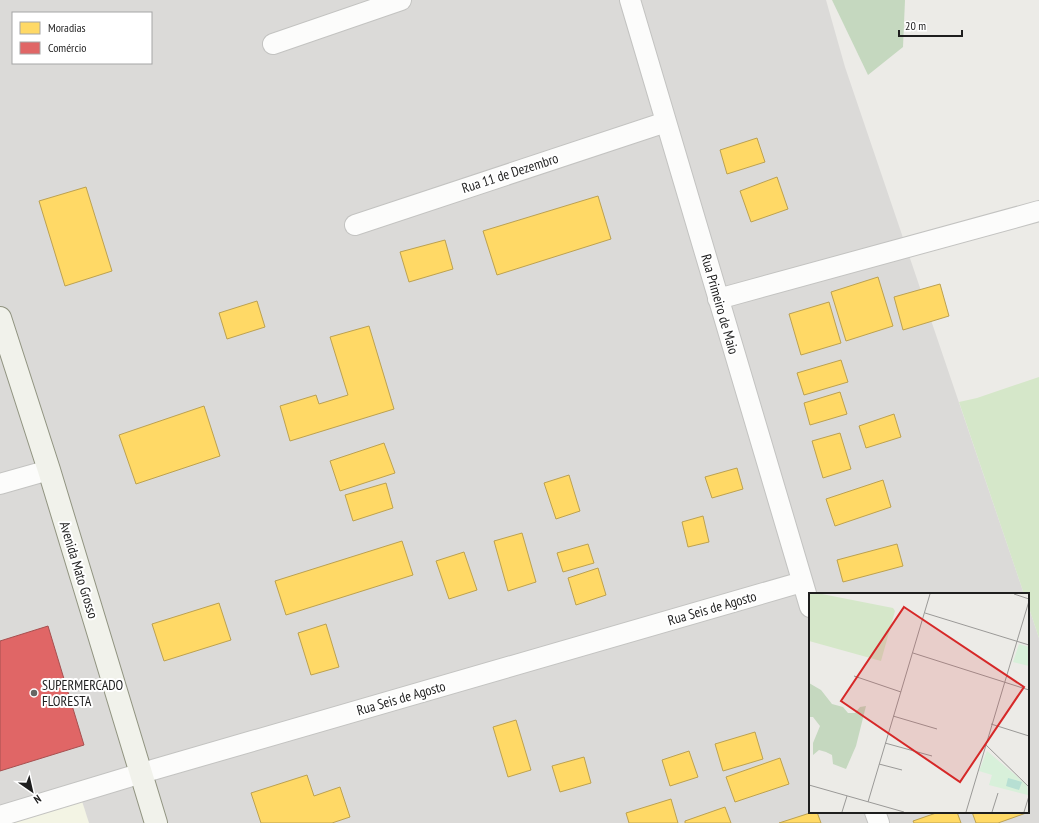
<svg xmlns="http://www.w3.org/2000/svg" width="1039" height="823" font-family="'PT Sans Narrow',sans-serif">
	<rect width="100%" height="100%" fill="#ecebe7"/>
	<path fill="#dbdad8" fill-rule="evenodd" d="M 0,0 L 826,0 L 845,67 L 1024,594 L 810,594 L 810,812 L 1028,812 L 1028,605 L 1039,638 L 1039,823 L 0,823 ZM 13,13 L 151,13 L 151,63 L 13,63 Z"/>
	<path fill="#f3f4e4" d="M 82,801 L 89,823 L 11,823 Z"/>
	<path fill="#d5e7c9" d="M 1039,377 L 1039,638 L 1028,605 L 1028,594 L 1024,594 L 959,402 L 977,398 Z"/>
	<path fill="#c5d8bf" d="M 832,0 L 905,0 L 903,47 L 868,75 Z"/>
	<path fill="#ffd966" stroke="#bca150" d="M 757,138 L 765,162 L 727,174 L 720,150 Z
		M 777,177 L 788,209 L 751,222 L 740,191 Z
		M 86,187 L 112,271 L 65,286 L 39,201 Z
		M 598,196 L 611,239 L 497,275 L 483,231 Z
		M 445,240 L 453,269 L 409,282 L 400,252 Z
		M 878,277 L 893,326 L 846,341 L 831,292 Z
		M 940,284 L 949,316 L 903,330 L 894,297 Z
		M 257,301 L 265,327 L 227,339 L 219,313 Z
		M 829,302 L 841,343 L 801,355 L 789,314 Z
		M 369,326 L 394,409 L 290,441 L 280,406 L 316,395 L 319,404 L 348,395 L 330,337 Z
		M 841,360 L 848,382 L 804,395 L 797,373 Z
		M 840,392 L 847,414 L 810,425 L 804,403 Z
		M 204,406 L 220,456 L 136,484 L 119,435 Z
		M 894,414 L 901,437 L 866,448 L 859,426 Z
		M 840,433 L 851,469 L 823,478 L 812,441 Z
		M 384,443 L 395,473 L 340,491 L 330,461 Z
		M 737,468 L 743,489 L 712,498 L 705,477 Z
		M 569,475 L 580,511 L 556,519 L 544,483 Z
		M 883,480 L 891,507 L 835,526 L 826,499 Z
		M 386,483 L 393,508 L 353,521 L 345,495 Z
		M 703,516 L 709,542 L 688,547 L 682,522 Z
		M 522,533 L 536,582 L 508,591 L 494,541 Z
		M 402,541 L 413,575 L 286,615 L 275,581 Z
		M 588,544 L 594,563 L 563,572 L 557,553 Z
		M 897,544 L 903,566 L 843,582 L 837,560 Z
		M 464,552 L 477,590 L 449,599 L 436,561 Z
		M 598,568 L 606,595 L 576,605 L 568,578 Z
		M 219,603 L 231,640 L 164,661 L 152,624 Z
		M 326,624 L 339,667 L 311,675 L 298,633 Z
		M 516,720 L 531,770 L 508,777 L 493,727 Z
		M 755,732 L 763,759 L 723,771 L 715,744 Z
		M 689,751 L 698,777 L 670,786 L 662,760 Z
		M 584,757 L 591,783 L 560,792 L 552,766 Z
		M 780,758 L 789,784 L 735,802 L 726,777 Z
		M 307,775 L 314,796 L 340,787 L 350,817 L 332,823 L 261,823 L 251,793 Z
		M 671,799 L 678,823 L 629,823 L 626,813 Z
		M 725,807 L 731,823 L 685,823 L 685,821 Z
		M 1028,808 L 1029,812 L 998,823 L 976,823 L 972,812 L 1028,812 Z
		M 813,812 L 817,812 L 821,823 L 779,823 Z
		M 939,812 L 957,812 L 961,823 L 914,823 L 913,821 Z"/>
	<path fill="#e06666" stroke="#a65050" d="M 48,626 L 84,745 L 0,771 L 0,641 Z"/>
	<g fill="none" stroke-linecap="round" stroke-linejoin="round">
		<defs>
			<path id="street" d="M 630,0 L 810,607
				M 273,44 L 401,0
				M 355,225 L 666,122
				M 718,299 L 1039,211
				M 0,484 L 49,470
				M 875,812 L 879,823
				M 0,816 L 142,773 L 802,582"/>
			<path id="secondary" d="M 0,318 L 49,470 L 156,823"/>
		</defs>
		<use href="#street" stroke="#c3c3c1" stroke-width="22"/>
		<use href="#secondary" stroke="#919481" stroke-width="24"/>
		<use href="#street" stroke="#fcfcfb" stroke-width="20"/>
		<use href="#secondary" stroke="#f1f2eb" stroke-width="22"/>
	</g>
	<circle fill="#666664" stroke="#fff" stroke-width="1.5" cx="34" cy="693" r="4"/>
	<g text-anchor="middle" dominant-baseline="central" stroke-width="4" stroke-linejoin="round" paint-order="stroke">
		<g font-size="14" fill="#1e1e1e" stroke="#fff">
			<text transform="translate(510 173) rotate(-18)">Rua 11 de Dezembro</text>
			<text transform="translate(720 304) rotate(74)">Rua Primeiro de Maio</text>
			<text transform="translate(79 570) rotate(73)">Avenida Mato Grosso</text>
			<text transform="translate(712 608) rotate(-16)">Rua Seis de Agosto</text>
			<text transform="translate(401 698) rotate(-16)">Rua Seis de Agosto</text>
		</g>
		<g font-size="14" fill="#1e1e1e" stroke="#fff" text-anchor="start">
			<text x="42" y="685">SUPERMERCADO<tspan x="42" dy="16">FLORESTA</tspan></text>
		</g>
	</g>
	<g transform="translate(809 593)">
		<rect width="220" height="220" fill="#ecebe7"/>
		<path d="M 0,1 L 13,1 L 84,15 L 86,18 L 72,68 L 0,48 Z" fill="#d5e7c9"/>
		<path d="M 0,90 L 12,97 L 23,111 L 34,114 L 39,120 L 46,120 L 51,114 L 57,113 L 47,153 L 37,176 L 24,171 L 23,162 L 17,159 L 10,157 L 4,162 L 4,150 L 11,133 L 4,124 L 0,124 Z" fill="#c5d8bf"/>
		<path d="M 210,51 L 220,54 L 220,73 L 204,69 ZM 178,158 L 218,192 L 219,202 L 180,192 L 183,182 L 170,178 Z" fill="#d8f0da"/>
		<path d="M 199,185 L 213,189 L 210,197 L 197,193 Z" fill="#b7dfd3"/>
		<path fill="none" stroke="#9a9997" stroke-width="1" d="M 205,1 L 220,6M 116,20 L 220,52M 104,60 L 220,97M 45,83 L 92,99M 84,123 L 128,136M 182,131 L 220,143M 76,150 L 123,163M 176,151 L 220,194M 70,171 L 93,177M 0,192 L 95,219M 59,209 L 121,1M 33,219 L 38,203M 157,219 L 220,8M 183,219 L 189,200M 215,219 L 220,203"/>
		<path fill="#d62828" fill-opacity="0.15" stroke="#d62828" stroke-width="2" d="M 95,14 L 215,94 L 151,189 L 32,108 Z"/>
		<rect width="220" height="220" fill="none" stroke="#1e1e1e" stroke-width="2"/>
	</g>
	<rect x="12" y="12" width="140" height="52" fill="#ffffff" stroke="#a5a5a5"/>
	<rect x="20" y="22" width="20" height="12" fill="#ffd966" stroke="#a5a5a5"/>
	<text x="48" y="32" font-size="12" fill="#1e1e1e">Moradias</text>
	<rect x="20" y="42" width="20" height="12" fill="#e06666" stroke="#a5a5a5"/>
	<text x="48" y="52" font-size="12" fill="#1e1e1e">Comércio</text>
	<g transform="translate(32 791) rotate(146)" stroke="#ffffff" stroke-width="3" paint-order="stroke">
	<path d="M0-3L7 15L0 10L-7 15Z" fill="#1e1e1e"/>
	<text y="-6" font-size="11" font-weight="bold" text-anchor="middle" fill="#1e1e1e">N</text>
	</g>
	<path d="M899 30v6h63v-6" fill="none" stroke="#1e1e1e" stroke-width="2"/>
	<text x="905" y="30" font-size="12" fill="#1e1e1e" stroke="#ffffff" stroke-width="3" paint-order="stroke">20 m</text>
</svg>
